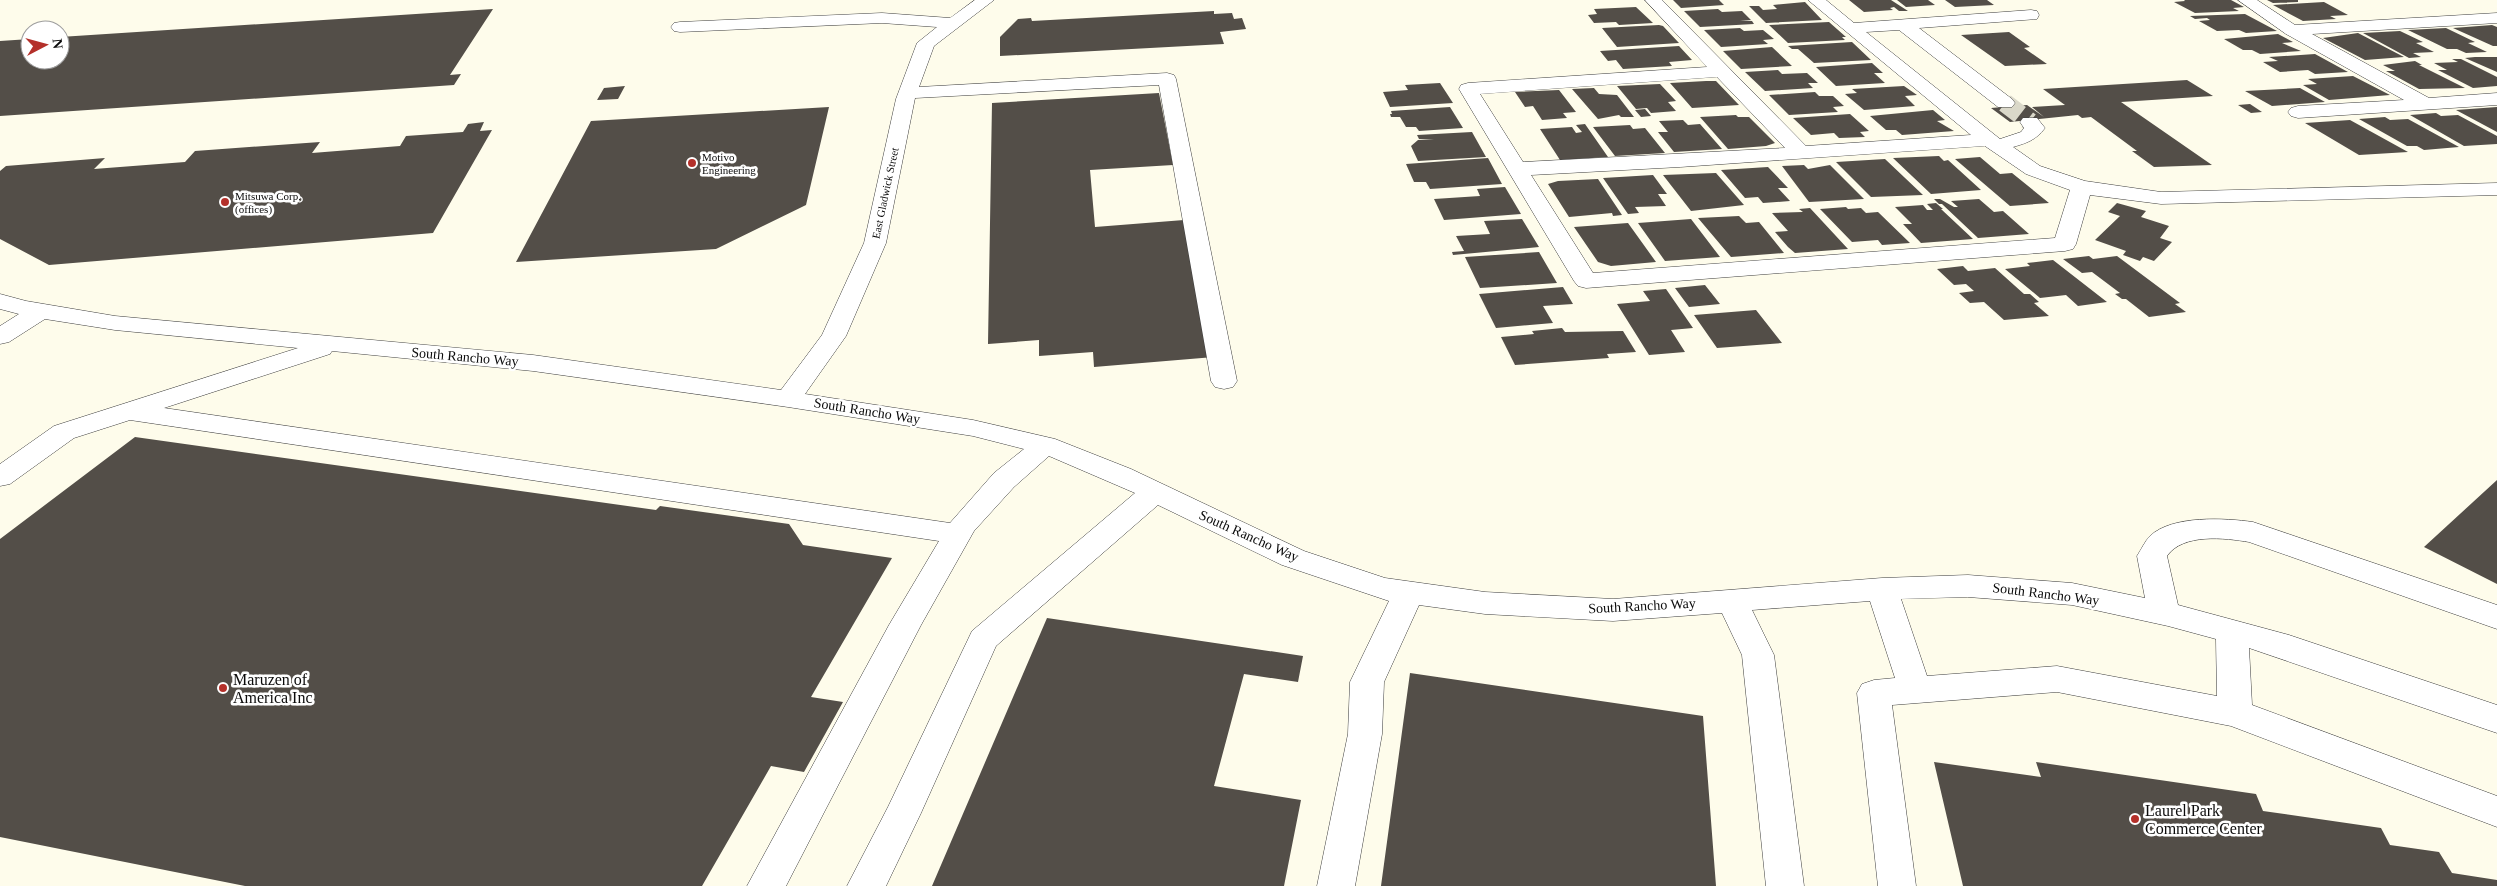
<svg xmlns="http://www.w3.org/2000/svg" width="2497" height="886" font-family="Georgia,serif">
	<rect width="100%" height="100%" fill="#fefceb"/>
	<path fill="#534e48" d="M 1673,0 L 1719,0 L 1724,5 L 1681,8 Z
		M 1849,0 L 1891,0 L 1908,11 L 1899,11 L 1894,7 L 1890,8 L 1893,10 L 1864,12 Z
		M 1897,0 L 1928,0 L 1935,5 L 1906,7 Z
		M 1945,0 L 1987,0 L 1994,5 L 1955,7 Z
		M 2184,0 L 2231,0 L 2244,7 L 2233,8 L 2239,11 L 2195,13 L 2174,2 L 2185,1 Z
		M 2267,0 L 2298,0 L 2298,2 L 2273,3 Z
		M 1805,2 L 1822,20 L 1766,23 L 1749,6 L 1759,6 L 1763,10 L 1777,9 L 1773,5 Z
		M 2324,2 L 2348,15 L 2330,16 L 2336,19 L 2303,21 L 2273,5 Z
		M 1636,7 L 1653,23 L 1619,25 L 1616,22 L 1594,23 L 1588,15 L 1597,14 L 1594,9 Z
		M 493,9 L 450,75 L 461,74 L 454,85 L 0,116 L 0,41 L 30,39 L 30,60 L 60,60 L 60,37 Z
		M 1718,9 L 1722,12 L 1742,11 L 1751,20 L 1740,20 L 1752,21 L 1754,24 L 1700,27 L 1684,11 Z
		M 1214,11 L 1214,14 L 1232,13 L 1234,19 L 1242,18 L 1246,29 L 1220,32 L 1224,44 L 1000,56 L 1000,37 L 1018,19 L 1031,18 L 1032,21 Z
		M 2245,14 L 2277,31 L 2246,33 L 2239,30 L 2217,31 L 2199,21 L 2210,20 L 2207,18 L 2195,19 L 2190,16 Z
		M 1829,22 L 1846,37 L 1842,37 L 1845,40 L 1788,43 L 1769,25 Z
		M 1659,25 L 1663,26 L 1679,43 L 1617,47 L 1602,28 Z
		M 2492,25 L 2497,27 L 2497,46 L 2493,46 L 2453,28 Z
		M 1740,28 L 1744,31 L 1763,30 L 1774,39 L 1763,40 L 1768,44 L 1721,47 L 1704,30 Z
		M 2446,28 L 2475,42 L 2468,43 L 2487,52 L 2466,53 L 2457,49 L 2447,49 L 2408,30 Z
		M 2400,31 L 2423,42 L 2416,43 L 2434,52 L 2413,53 L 2421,57 L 2409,58 L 2363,33 Z
		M 2009,32 L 2030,47 L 2024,48 L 2047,64 L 2005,66 L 1961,35 Z
		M 2358,33 L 2404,57 L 2365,60 L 2323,38 Z
		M 2278,34 L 2293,42 L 2282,43 L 2301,51 L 2260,54 L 2252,50 L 2243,50 L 2224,39 Z
		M 1852,42 L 1871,60 L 1814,63 L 1798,49 L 1792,49 L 1788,46 Z
		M 1679,46 L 1692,60 L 1669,62 L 1672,66 L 1623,69 L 1616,60 L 1608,61 L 1600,51 Z
		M 1772,47 L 1792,66 L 1741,69 L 1723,51 Z
		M 2315,54 L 2348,72 L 2315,74 L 2308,70 L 2280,72 L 2263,62 L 2278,61 L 2269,57 Z
		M 2475,57 L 2497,57 L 2497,72 L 2465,58 Z
		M 2452,59 L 2461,59 L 2497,77 L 2497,86 L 2473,88 L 2438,70 L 2447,70 L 2434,63 L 2458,62 Z
		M 2415,61 L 2422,65 L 2419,65 L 2465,88 L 2419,89 L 2386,71 L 2395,71 L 2383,65 Z
		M 1872,63 L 1883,73 L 1874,73 L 1885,83 L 1836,86 L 1816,67 Z
		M 1778,70 L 1782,74 L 1807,73 L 1818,83 L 1808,83 L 1813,88 L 1765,91 L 1745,72 Z
		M 2353,76 L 2390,95 L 2329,100 L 2303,85 L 2317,84 L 2308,79 Z
		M 2187,80 L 2213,96 L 2121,102 L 2212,165 L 2154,167 L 2132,151 L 2137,151 L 2091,117 L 2082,118 L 2078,115 L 2010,122 L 1991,108 L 2027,105 L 2044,117 L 2032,107 L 2065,105 L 2043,89 Z
		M 1706,81 L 1716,81 L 1739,105 L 1692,108 L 1670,83 Z
		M 1440,83 L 1453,103 L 1390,107 L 1383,92 L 1408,90 L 1405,85 Z
		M 1660,84 L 1676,101 L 1668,102 L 1676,111 L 1651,113 L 1647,108 L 1636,109 L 1617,86 Z
		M 625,86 L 618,99 L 597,100 L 604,88 Z
		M 1904,86 L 1917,95 L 1905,96 L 1915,106 L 1864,110 L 1845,94 L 1857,93 L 1852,89 Z
		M 1594,88 L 1599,94 L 1617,95 L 1634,117 L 1621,117 L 1619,115 L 1598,119 L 1572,89 Z
		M 2300,88 L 2325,102 L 2272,106 L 2245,91 Z
		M 1559,90 L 1576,112 L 1563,113 L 1567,118 L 1542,120 L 1533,106 L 1525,107 L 1515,92 Z
		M 1815,92 L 1819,96 L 1833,96 L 1844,106 L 1833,107 L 1838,112 L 1789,115 L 1769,95 Z
		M 1159,93 L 1173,165 L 1090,170 L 1095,227 L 1184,220 L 1214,357 L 1094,367 L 1093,352 L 1039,356 L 1039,340 L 988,344 L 992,103 Z
		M 2250,104 L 2262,112 L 2251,113 L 2238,105 Z
		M 829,107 L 806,205 L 716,249 L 516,262 L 591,121 Z
		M 1450,107 L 1463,128 L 1419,131 L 1416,127 L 1406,127 L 1400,117 L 1391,117 L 1390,114 L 1392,114 L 1391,111 Z
		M 2497,107 L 2497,132 L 2456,110 Z
		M 1645,109 L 1651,116 L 1641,117 L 1635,110 Z
		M 1933,110 L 1945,120 L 1937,121 L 1954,131 L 1902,135 L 1896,130 L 1886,130 L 1870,116 Z
		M 2436,113 L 2441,116 L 2458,115 L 2497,136 L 2497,144 L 2464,146 L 2410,115 Z
		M 1850,114 L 1869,131 L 1860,132 L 1865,137 L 1839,138 L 1834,133 L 1811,135 L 1793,118 Z
		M 1736,115 L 1738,117 L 1749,117 L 1775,143 L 1766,146 L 1728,149 L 1700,117 Z
		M 2385,117 L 2390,120 L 2408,119 L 2459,147 L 2424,150 L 2417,146 L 2407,146 L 2359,119 Z
		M 1683,120 L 1688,125 L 1700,124 L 1722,149 L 1674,152 L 1658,132 L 1668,132 L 1659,121 Z
		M 2350,120 L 2408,152 L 2359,155 L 2305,123 Z
		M 484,122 L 480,131 L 492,130 L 433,233 L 49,265 L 0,239 L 0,171 L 6,166 L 105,158 L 94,169 L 185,162 L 195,151 L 320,142 L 312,153 L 400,146 L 406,136 L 463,132 L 468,124 Z
		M 1585,124 L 1608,157 L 1560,160 L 1540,129 L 1572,127 L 1576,133 L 1582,132 L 1576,125 Z
		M 1630,125 L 1633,129 L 1645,128 L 1665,153 L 1615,156 L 1593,127 Z
		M 1472,132 L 1486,157 L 1418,161 L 1411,146 L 1418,140 L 1434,139 L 1419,139 L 1417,135 Z
		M 1939,156 L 1944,161 L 1948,160 L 1981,190 L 1931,194 L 1893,158 Z
		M 1980,157 L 2000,174 L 2012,173 L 2049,203 L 2010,206 L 1955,159 Z
		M 1488,158 L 1502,184 L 1430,189 L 1426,182 L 1414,182 L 1406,164 Z
		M 1885,159 L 1923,195 L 1871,197 L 1836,162 Z
		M 1804,165 L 1808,169 L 1830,165 L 1864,199 L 1809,202 L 1782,166 Z
		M 1768,167 L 1788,188 L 1778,188 L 1790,201 L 1763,203 L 1758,197 L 1745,198 L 1721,170 Z
		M 1716,173 L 1744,205 L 1691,211 L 1663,175 Z
		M 1653,175 L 1667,194 L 1658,194 L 1666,206 L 1635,207 L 1639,213 L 1628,214 L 1603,178 Z
		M 1598,179 L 1622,215 L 1613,216 L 1612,213 L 1569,217 L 1548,184 L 1558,181 Z
		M 1505,187 L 1521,214 L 1444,220 L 1434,199 L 1480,196 L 1477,189 Z
		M 1934,199 L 1940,199 L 1954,207 L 1958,207 L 1951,201 L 1979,199 L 1994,212 L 2003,211 L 2029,234 L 1978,238 L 1942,204 L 1939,204 Z
		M 1936,203 L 1943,209 L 1941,209 L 1973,239 L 1921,243 L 1903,224 L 1912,224 L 1895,207 L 1923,205 L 1927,210 L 1933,210 L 1927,204 Z
		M 2117,203 L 2146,211 L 2141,217 L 2169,226 L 2160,238 L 2172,242 L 2154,261 L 2143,257 L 2140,261 L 2123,255 L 2126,251 L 2095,240 L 2120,216 L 2108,212 Z
		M 1846,207 L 1848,209 L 1861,208 L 1866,213 L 1878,212 L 1910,243 L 1882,245 L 1878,240 L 1852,242 L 1820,209 Z
		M 1810,208 L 1848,249 L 1795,253 L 1788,247 L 1775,232 L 1788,231 L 1772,213 L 1803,212 L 1799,209 Z
		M 1739,216 L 1746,223 L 1759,222 L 1784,253 L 1731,257 L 1698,218 Z
		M 1522,219 L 1539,247 L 1453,255 L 1452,252 L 1464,251 L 1456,236 L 1490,234 L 1484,221 Z
		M 1691,219 L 1720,257 L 1665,261 L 1638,223 Z
		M 1628,223 L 1656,262 L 1611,266 L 1598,262 L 1574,227 Z
		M 1539,252 L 1557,283 L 1480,288 L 1465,257 Z
		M 2089,256 L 2093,259 L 2117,256 L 2180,303 L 2175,304 L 2186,312 L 2149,317 L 2126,299 L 2122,299 L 2115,294 L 2120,293 L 2092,272 L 2082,273 L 2063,259 Z
		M 2053,260 L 2107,302 L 2078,306 L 2066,295 L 2040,298 L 2005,269 L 2030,266 L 2027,263 Z
		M 1963,266 L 1968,271 L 1995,268 L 2024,294 L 2030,294 L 2039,302 L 2034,303 L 2049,316 L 2004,320 L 1984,302 L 1970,303 L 1959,293 L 1974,291 L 1966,284 L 1954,285 L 1937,269 Z
		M 1705,285 L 1720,304 L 1689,307 L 1675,288 Z
		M 1563,287 L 1573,304 L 1543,306 L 1553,323 L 1496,328 L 1479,294 Z
		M 1666,289 L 1693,328 L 1671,330 L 1685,352 L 1649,355 L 1617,304 L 1650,301 L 1643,291 Z
		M 1756,310 L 1782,343 L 1717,348 L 1694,315 Z
		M 1562,328 L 1565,332 L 1623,331 L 1636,352 L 1607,354 L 1609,358 L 1515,365 L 1501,337 L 1534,334 L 1532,331 Z
		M 135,437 L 656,510 L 660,506 L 789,524 L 803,545 L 892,558 L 811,697 L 843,702 L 804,772 L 771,766 L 702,886 L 245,886 L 0,837 L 0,539 Z
		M 2497,480 L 2497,584 L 2424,547 Z
		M 1047,618 L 1303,656 L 1298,682 L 1244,674 L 1214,786 L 1301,800 L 1284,886 L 932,886 Z
		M 1410,673 L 1703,716 L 1716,886 L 1381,886 Z
		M 1934,762 L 2041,777 L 2036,762 L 2256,794 L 2263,811 L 2381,828 L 2390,845 L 2439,852 L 2452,873 L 2497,880 L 2497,886 L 1963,886 Z"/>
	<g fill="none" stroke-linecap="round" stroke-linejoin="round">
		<path stroke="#dad8c9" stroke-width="19" stroke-dasharray="19 9" stroke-linecap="butt" d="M 2005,103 L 2030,122"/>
		<defs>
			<path id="minor" d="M 975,0 L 994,0 L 934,46 L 919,87 L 1167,73 L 1174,75 L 1176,79 L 1237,381 L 1233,387 L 1224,389 L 1215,387 L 1211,381 L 1159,85 L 915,98 L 886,243 L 846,336 L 805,394 L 973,420 L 1055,439 L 1131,469 L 1304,551 L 1385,578 L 1485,592 L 1613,599 L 1882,578 L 1968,575 L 2072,583 L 2145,598 L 2137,556 C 2141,550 2145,541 2150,536 C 2172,515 2225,518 2253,522 L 2497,605 L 2497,629 L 2249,542 C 2225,538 2183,533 2167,556 L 2178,605 L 2289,635 L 2497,705 L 2497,733 L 2249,648 L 2252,705 L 2497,796 L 2497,827 L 2231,726 L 2057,692 L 1892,705 L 1916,886 L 1878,886 L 1857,693 L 1862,684 L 1874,680 L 1895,678 L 1870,601 L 1752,610 L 1774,655 L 1804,886 L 1766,886 L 1742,655 L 1722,613 L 1613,621 L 1485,614 L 1419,605 L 1384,682 L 1382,734 L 1355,886 L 1317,886 L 1348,734 L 1350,682 L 1389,601 L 1282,565 L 1158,505 L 996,646 L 921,813 L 886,886 L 847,886 L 888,807 L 972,631 L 1135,493 L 1049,456 L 1014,487 L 974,531 L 921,625 L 786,886 L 747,886 L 889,625 L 939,541 L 130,420 L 74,438 L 10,484 L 0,486 L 0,464 L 54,426 L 298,348 L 115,330 L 45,319 L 9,342 L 0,344 L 0,326 L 19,314 L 0,309 L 0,294 L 26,301 L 115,316 L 533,355 L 781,390 L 822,335 L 864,243 L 896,99 L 917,43 L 937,27 L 882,23 L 680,32 L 674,31 L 671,27 L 674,23 L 680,22 L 882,13 L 950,18 ZM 332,351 L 533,371 L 788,407 L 973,436 L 1024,449 L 994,473 L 950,523 L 164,408 L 330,354 ZM 1968,597 L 2072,605 L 2168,626 L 2216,639 L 2217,696 L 2057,666 L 1927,676 L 1901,599 Z
				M 1645,0 L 1662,0 L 1806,146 L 1971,135 L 1808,0 L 1826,0 L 1854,23 L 2031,10 L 2037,11 L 2039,15 L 2037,19 L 1919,28 L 2012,99 L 2015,103 L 2012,107 L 1998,107 L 1899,30 L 1866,32 L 2000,139 L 2021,132 L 2024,128 L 2020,122 L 2023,118 L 2037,118 L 2045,128 C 2036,140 2027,143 2013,147 L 2040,166 L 2085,181 L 2161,192 L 2497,183 L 2497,195 L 2161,204 L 2090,195 L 2076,244 L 2073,249 L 2065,251 L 1586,288 L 1578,286 L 1574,281 L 1459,89 L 1461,85 L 1468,83 L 1707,67 ZM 1717,77 L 1785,148 L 1523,162 L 1480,94 ZM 1985,146 L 2026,174 L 2070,190 L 2055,238 L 1593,273 L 1531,175 L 1680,167 Z
				M 2238,0 L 2257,0 L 2295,25 L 2497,13 L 2497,23 L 2312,34 L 2429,98 L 2497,93 L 2497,105 L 2298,118 L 2291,116 L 2288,112 L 2291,108 L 2298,106 L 2404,100 L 2286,34 Z"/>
		</defs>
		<use href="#minor" stroke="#3e3e3e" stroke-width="1"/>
		<use href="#minor" fill="#fff" fill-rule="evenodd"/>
	</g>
	<g fill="#b4302a" stroke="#fff" stroke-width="2">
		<circle cx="692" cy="163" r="5"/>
		<circle cx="225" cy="202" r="5"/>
		<circle cx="223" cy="688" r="5"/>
		<circle cx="2135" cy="819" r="5"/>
	</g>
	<g text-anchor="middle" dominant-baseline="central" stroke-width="5" stroke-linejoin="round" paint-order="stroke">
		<g font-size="11" fill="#0b0b0b" stroke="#fff" text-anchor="start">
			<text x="702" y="157">Motivo<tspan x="702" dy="13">Engineering</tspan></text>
			<text x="235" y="196">Mitsuwa Corp.<tspan x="235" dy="13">(offices)</tspan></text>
		</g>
		<g font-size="11" fill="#0b0b0b" stroke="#fff">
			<text transform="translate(885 193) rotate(-78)">East Gladwick Street</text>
		</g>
		<g font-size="14" fill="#0b0b0b" stroke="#fff">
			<text transform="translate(465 357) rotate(5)">South Rancho Way</text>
			<text transform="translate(867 411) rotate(9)">South Rancho Way</text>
			<text transform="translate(1249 536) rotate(24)">South Rancho Way</text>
			<text transform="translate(2046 594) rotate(7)">South Rancho Way</text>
			<text transform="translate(1642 606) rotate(-3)">South Rancho Way</text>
		</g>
		<g font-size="16" fill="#0b0b0b" stroke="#fff" text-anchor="start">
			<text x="233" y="679">Maruzen of<tspan x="233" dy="18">America Inc</tspan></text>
			<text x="2145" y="810">Laurel Park<tspan x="2145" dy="18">Commerce Center</tspan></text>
		</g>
	</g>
	<g transform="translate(45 45) rotate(84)"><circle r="24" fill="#ffffff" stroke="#9d9d9d"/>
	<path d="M0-4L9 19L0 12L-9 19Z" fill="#b4302a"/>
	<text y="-8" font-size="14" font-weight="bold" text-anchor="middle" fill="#0b0b0b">N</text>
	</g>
</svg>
